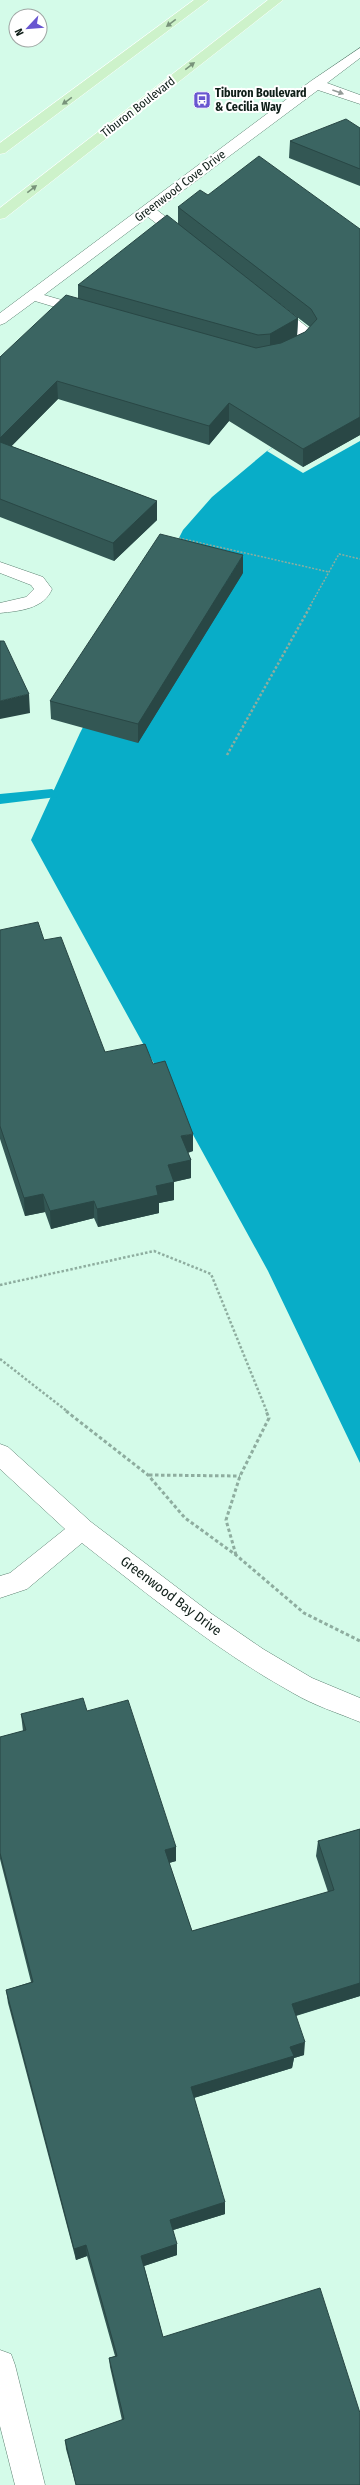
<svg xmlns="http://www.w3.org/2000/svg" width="360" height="2485" font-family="'Fira Sans Condensed',sans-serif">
	<rect width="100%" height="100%" fill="#d4fbe9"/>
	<path fill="#08adc8" d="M 360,397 L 360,1463 L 268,1271 L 31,840 L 80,733 L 183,530 L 212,497 L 267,451 Z"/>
	<path fill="#d4fbe9" d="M 360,397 L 360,441 L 303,473 L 267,451 Z"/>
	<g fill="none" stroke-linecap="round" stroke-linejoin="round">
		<path fill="#08adc8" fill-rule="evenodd" d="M 52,789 L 59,794 L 57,797 L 0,804 L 0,794 Z"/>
		<defs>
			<path id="minor" d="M 360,48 L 360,58 L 327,83 L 360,95 L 360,104 L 318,90 L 157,210 L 189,235 L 191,238 L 189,241 L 179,241 L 148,217 L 44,295 L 90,308 L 93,311 L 90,314 L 85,316 L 35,301 L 5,323 L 0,325 L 0,313 L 311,81 Z
				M 274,303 L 279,305 L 311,330 L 315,337 C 308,347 296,356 283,353 L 281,350 L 299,337 L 269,311 L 266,308 L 269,305 Z
				M 0,562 L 43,577 L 52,589 C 44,609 19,611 0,613 L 0,603 L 26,597 L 34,589 L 31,585 L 0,573 Z
				M 0,1444 L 8,1447 L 91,1522 L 212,1614 L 263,1649 L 312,1678 L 360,1698 L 360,1722 C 338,1713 313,1705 293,1693 C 217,1651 150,1596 82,1543 L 27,1589 L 0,1598 L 0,1576 L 10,1573 L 65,1529 L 0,1469 Z
				M 0,2350 L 11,2354 L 15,2365 L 45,2485 L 15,2485 L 0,2426 Z"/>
			<path id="major" d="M 194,0 L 209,0 L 5,153 L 0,154 L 0,143 Z
				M 268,0 L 283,0 L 5,218 L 0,219 L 0,208 Z"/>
		</defs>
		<use href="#minor" stroke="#5c8071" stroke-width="1"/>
		<use href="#major" stroke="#fff" stroke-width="1"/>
		<path stroke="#8ead9f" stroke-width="1.5" stroke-dasharray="2 1.5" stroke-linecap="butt" d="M 179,538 L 329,572
			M 310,606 L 339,554 L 360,559"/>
		<path stroke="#8ead9f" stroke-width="2.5" stroke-dasharray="2.5 2" stroke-linecap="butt" d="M 227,755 L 311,605
			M 0,1285 L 154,1251 L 211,1274 L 267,1412
			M 0,1359 L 68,1412"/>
		<path stroke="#8ead9f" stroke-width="3" stroke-dasharray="3.5 2.5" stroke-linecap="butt" d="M 66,1411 L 148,1475 L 185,1518 L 236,1555 L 304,1613 L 360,1641
			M 149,1475 L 240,1476
			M 236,1555 L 226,1520 L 240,1476 L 269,1418 L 266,1411"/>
		<use href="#minor" fill="#fff" fill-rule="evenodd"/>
		<use href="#major" fill="#cdf2ca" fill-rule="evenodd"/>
	</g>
	<path fill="#335754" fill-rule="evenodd" d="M 360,128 L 360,186 L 289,158 L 290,141 Z
		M 208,195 L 360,229 L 360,435 L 303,467 L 229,421 L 209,445 L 58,399 L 11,446 L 157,501 L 157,520 L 114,561 L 0,517 L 0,357 L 78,298 L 78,285 L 178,224 L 178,207 ZM 213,252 L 310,327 L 305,332 L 297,336 L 298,318 Z
		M 243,573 L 138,743 L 51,719 L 50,701 Z
		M 0,930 L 44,940 L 105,1052 L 153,1064 L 193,1151 L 188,1153 L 191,1160 L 191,1178 L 174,1182 L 174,1200 L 159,1203 L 159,1213 L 98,1227 L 94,1218 L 51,1229 L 45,1212 L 25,1216 L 0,1139 Z
		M 87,1711 L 176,1847 L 176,1861 L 169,1863 L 192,1931 L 328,1892 L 316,1856 L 318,1841 L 360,1829 L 360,1996 L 296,2016 L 304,2055 L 294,2058 L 292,2068 L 194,2098 L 225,2214 L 173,2230 L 177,2255 L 144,2266 L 163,2337 L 360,2485 L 76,2485 L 66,2449 L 65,2440 L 122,2420 L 110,2367 L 109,2358 L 115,2356 L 87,2256 L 76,2260 L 8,2003 L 6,1990 L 31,1982 L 0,1859 L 0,1737 L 23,1731 L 21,1714 Z"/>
	<path fill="#294745" d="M 298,318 L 297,336 L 270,353 L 270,334 Z
		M 57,381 L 58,399 L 0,458 L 0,438 Z
		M 229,403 L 229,421 L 209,445 L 209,426 Z
		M 360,417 L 360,435 L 303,467 L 303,449 Z
		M 157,501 L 157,520 L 114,561 L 113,543 Z
		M 243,555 L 243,573 L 138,743 L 138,724 Z
		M 29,694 L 30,713 L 0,719 L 0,701 Z
		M 193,1134 L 193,1151 L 181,1154 L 181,1136 Z
		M 191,1160 L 191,1178 L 168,1183 L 168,1165 Z
		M 174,1182 L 174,1200 L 159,1203 L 159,1213 L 98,1227 L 97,1209 L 156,1186 Z
		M 43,1194 L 45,1212 L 25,1216 L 24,1198 Z
		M 94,1201 L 94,1218 L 51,1229 L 50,1211 Z
		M 176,1847 L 176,1861 L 165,1864 L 165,1850 Z
		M 360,1983 L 360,1996 L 291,2017 L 292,2004 Z
		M 305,2042 L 304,2055 L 294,2058 L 292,2068 L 190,2099 L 191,2087 L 290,2047 Z
		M 225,2202 L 225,2214 L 170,2231 L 170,2220 Z
		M 177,2244 L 177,2255 L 141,2267 L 141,2256 Z
		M 86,2245 L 87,2256 L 76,2260 L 74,2249 Z"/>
	<path fill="#3b6562" stroke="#294745" d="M 346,119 L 360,128 L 360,169 L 290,141 Z
		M 259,156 L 360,229 L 360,417 L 303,449 L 229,403 L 209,426 L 57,381 L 0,438 L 0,357 L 66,295 L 256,348 L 281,343 L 305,332 L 317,319 L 311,309 L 178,207 L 200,190 L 208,195 Z
		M 167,215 L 298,318 L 270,334 L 258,335 L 78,285 Z
		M 0,442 L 157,501 L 113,543 L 0,499 Z
		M 160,534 L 243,555 L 138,724 L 50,701 Z
		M 0,641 L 4,641 L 29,694 L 0,701 Z
		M 38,922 L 44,940 L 61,937 L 105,1052 L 145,1044 L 153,1064 L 165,1061 L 193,1134 L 181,1136 L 191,1160 L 168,1165 L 174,1182 L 156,1186 L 158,1195 L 97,1209 L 94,1201 L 50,1211 L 43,1194 L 24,1198 L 0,1126 L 0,930 Z
		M 83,1698 L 87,1711 L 128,1700 L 176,1847 L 165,1850 L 192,1931 L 334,1890 L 318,1841 L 360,1829 L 360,1983 L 292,2004 L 305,2042 L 290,2047 L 294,2056 L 191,2087 L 225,2202 L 170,2220 L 177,2244 L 141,2256 L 163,2337 L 320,2288 L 360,2413 L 360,2485 L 76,2485 L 65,2440 L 124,2419 L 109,2358 L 117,2356 L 86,2245 L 74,2249 L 6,1990 L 33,1982 L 0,1853 L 0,1737 L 26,1730 L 21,1714 Z"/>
	<defs><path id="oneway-solid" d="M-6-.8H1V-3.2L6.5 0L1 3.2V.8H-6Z"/></defs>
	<g fill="#78937a">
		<use href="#oneway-solid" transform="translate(171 23) rotate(143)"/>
		<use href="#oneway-solid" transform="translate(190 66) rotate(-38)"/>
		<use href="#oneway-solid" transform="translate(67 101) rotate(144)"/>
		<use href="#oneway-solid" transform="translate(32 189) rotate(-38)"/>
	</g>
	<use fill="#939a97" href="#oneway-solid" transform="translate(338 92) rotate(20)"/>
	<defs>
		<symbol id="bus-square" viewBox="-11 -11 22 22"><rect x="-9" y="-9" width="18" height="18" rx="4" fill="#6856d0" stroke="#fff"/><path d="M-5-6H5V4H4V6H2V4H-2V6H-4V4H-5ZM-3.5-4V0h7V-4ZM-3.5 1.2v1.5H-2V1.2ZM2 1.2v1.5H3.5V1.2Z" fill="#fff"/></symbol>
	</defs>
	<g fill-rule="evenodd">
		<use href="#bus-square" x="192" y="90" width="20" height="20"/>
	</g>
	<g text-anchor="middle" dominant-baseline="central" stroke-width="4" stroke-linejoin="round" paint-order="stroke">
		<g font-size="12" font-weight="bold" fill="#0f1e18" stroke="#fff" text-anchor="start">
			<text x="215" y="93">Tiburon Boulevard<tspan x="215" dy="14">&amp; Cecilia Way</tspan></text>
		</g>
		<g font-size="12" fill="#0f1e18" stroke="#fff">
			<text transform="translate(138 107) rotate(-38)">Tiburon Boulevard</text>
			<text transform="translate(180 186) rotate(-37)">Greenwood Cove Drive</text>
		</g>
		<g font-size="14" fill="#0f1e18" stroke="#fff">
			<text transform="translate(171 1596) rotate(37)">Greenwood Bay Drive</text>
		</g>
	</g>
	<g transform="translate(28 28) rotate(244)"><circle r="19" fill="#ffffff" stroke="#9fa5a3"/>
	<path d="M0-3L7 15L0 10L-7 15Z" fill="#6856d0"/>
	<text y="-6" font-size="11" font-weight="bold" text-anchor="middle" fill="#0f1e18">N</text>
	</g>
</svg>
